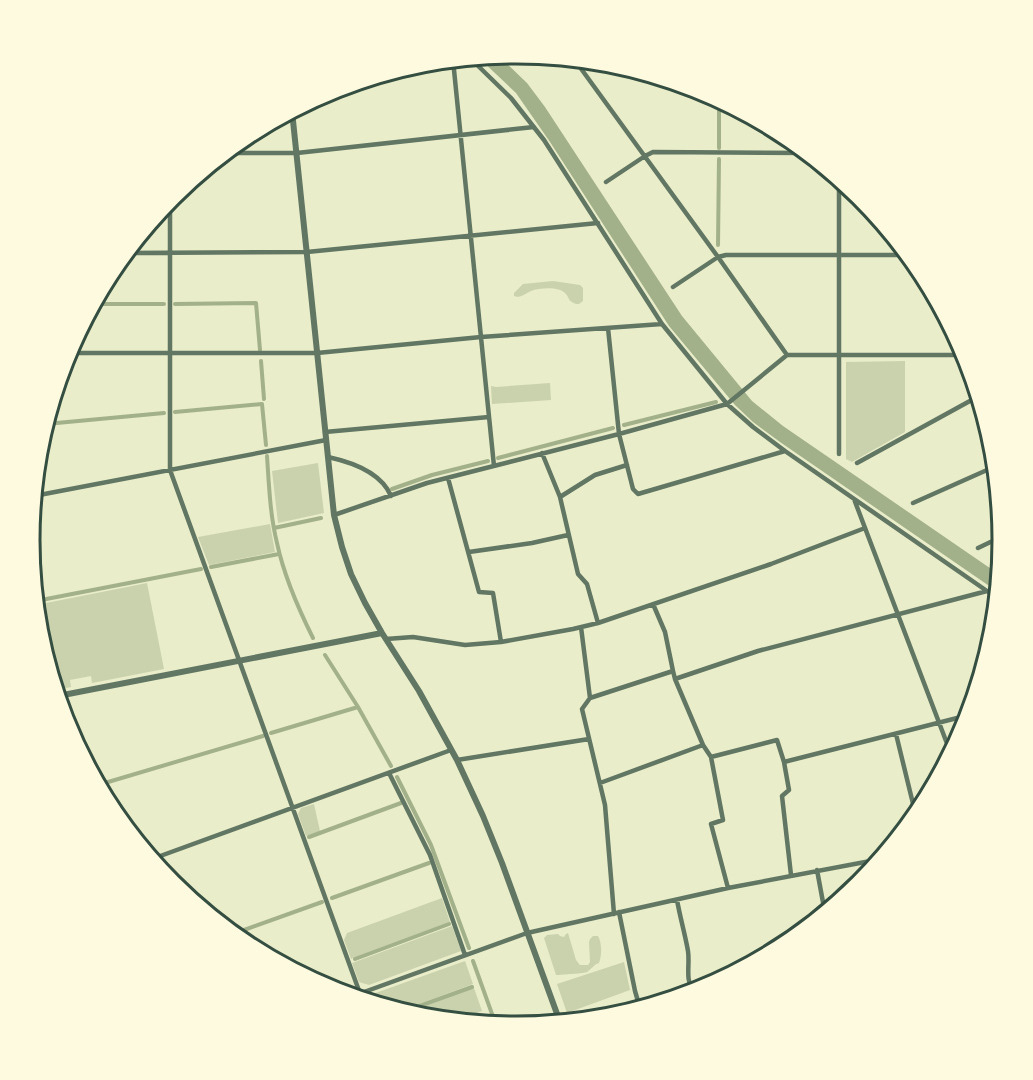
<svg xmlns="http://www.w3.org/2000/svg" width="1033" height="1080" font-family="Overpass,sans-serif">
	<rect width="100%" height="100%" fill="#e9edc9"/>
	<path fill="#cad2ad" d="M 553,281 L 580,285 L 583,288 L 583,301 L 579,304 L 576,304 C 567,300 570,299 566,294 C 559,286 540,288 531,291 C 526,293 523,296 518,297 L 514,296 L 514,293 L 523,284 Z
		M 905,361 L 905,432 L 852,462 L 846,459 L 846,362 Z
		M 550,383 L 551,400 L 492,404 L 491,386 L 496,387 Z
		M 318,463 L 324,513 L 278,523 L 272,471 Z
		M 270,524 L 275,552 L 209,565 L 198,537 Z
		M 147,583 L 164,669 L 92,683 L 91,676 L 70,680 L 71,687 L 56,690 L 42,643 L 36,605 Z
		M 314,804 L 320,831 L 306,836 L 298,814 L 301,808 Z
		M 442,898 L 450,922 L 351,959 L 344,940 L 347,933 Z
		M 452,926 L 461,951 L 369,985 L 359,982 L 352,963 Z
		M 568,933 L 576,960 L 580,965 L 588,965 L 590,962 L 589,942 L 590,939 L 593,936 L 598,936 C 602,943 602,955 599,963 C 593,965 592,969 587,972 C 585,973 561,975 556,975 L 544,938 L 547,935 L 558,934 L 560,936 L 564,937 L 566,934 Z
		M 465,961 L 473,984 L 400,1011 L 368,1001 L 370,995 Z
		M 624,962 L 630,990 L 567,1013 L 557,984 Z
		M 474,988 L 482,1011 L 457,1021 L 421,1017 L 407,1013 Z"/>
	<path fill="#a3b18a" d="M 502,55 L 504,57 L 502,59 L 527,83 L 545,107 L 682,316 L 752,401 L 783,426 L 1000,575 L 998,592 L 780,442 L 753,422 L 735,405 L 669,326 L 550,142 L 516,93 L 478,57 Z"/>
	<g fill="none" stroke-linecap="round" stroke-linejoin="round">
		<path stroke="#a3b18a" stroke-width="4" d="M 719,148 L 719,99
			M 718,245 L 719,159
			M 94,304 L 164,304
			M 175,304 L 256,303 L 260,350
			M 261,361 L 264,399
			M 175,412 L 262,404 L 266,445
			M 46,424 L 164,413
			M 624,425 L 716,402
			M 267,456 C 269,485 270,515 277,543 C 284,576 298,608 313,638
			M 498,458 L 613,428
			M 392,489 L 432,475 L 488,461
			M 274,528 L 321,518
			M 211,567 L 279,554
			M 36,601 L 201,569
			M 325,655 L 358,707 L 391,766
			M 271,733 L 358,707
			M 397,777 L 431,845 L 469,948
			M 98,785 L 263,736
			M 309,837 L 401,803
			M 332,898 L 429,863
			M 233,934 L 322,902
			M 355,959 L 449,924
			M 473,961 L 496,1025
			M 403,1012 L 472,987"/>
		<path stroke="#617663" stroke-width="4.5" d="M 470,58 L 511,98 L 544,140 L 662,324 L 727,404 L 753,427 L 785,451 L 997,598
			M 574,59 L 718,257 L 787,355
			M 453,60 L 494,466
			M 225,153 L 297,153 L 534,127
			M 606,182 L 645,156 L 653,152 L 808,153
			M 170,200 L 170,470 L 362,999
			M 126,253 L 307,252 L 598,223
			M 673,287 L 718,257 L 726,255 L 909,255
			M 608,328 L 619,434 L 633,489 L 638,494 L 785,451
			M 68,353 L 317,353 L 481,337 L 662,324
			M 325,432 L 489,417
			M 542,453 L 560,497 L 578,574 L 587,584 L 598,623
			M 839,454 L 839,178
			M 328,457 C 351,462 381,472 391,496
			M 857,463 L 979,396
			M 448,478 L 479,592 L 493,593 L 501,642
			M 34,496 L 326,440
			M 560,497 L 595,475 L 627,465
			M 854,499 L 951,754
			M 913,503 L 996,466
			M 334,515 L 427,483 L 619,434 L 727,404 L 787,355 L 966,355
			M 978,548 L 1003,536
			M 469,552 L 532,543 L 568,535
			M 653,604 L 665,632 L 673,671
			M 581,627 L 590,698
			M 386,639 L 413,637 L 465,645 L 501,642 L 573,629 L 598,623 L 771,564 L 865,528
			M 675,679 L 703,745
			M 896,734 L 916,816
			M 711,757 L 723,820 L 711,824 L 728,888
			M 457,760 L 589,739
			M 784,762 L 969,715
			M 389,773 L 430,855 L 465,955
			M 600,783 L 703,745 L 711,757 L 777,740 L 784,762 L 789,790 L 782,796 L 791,875
			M 152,859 L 451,750
			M 817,870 L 825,913
			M 677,900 C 680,917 685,934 688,951 C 690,965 685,979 693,992
			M 619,912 L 635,991 L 640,1008
			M 614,914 L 605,805 L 582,709 L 590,698 L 673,671 L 675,679 L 758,651 L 987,591
			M 353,996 L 527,933 L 728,888 L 881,859"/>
		<path stroke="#617663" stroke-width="6" d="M 292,111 L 334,515 L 342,547 L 351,574 L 365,603 L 382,633 L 419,691 L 457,760 L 483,816 L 502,863 L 560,1022
			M 58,696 L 382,633"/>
	</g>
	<path d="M0 0H1033V1080H0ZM40 540a476 476 0 1 1 952 0a476 476 0 1 1-952 0Z" fill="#fefae0" fill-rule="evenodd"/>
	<path fill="none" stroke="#344e41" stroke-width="3" d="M40 540a476 476 0 1 1 952 0a476 476 0 1 1-952 0Z"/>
</svg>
